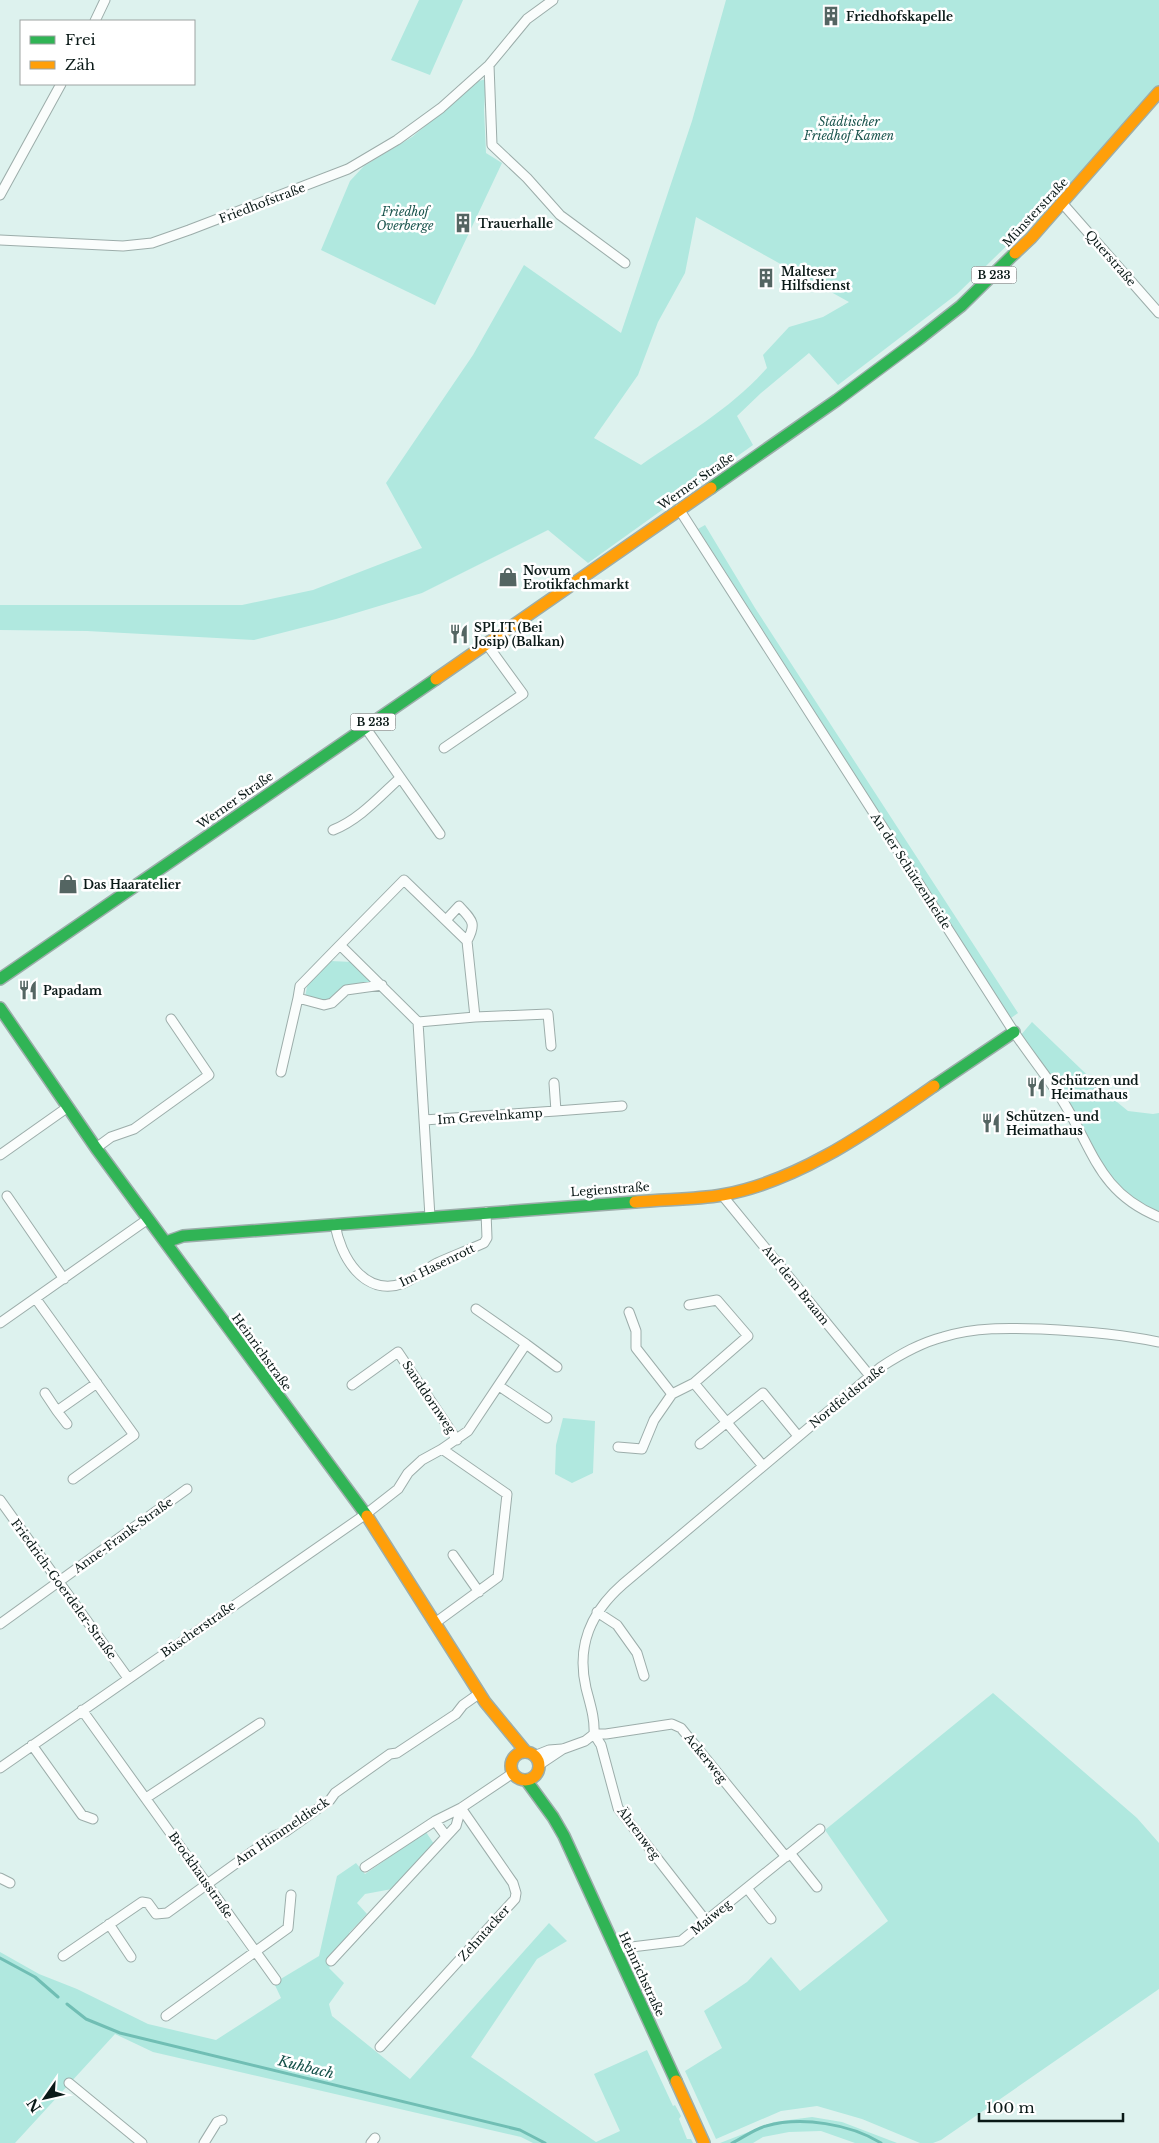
<svg xmlns="http://www.w3.org/2000/svg" width="1159" height="2143" font-family="'Libre Baskerville',serif">
	<rect width="100%" height="100%" fill="#ddf2ee"/>
	<path fill="#b0e8df" fill-rule="evenodd" d="M 419,0 L 463,0 L 430,75 L 391,60 Z
		M 726,0 L 1159,0 L 1159,89 L 1058,207 L 1023,230 L 957,294 L 838,385 L 809,353 L 761,393 L 737,416 L 753,445 L 588,563 L 548,530 L 422,593 L 336,619 L 254,640 L 87,631 L 0,630 L 0,605 L 242,605 L 313,590 L 422,548 L 386,483 L 473,355 L 524,265 L 621,333 L 692,121 ZM 696,217 L 849,302 L 823,317 L 789,327 L 763,355 L 767,368 C 731,409 686,434 641,465 L 594,438 L 638,375 L 658,322 L 685,273 Z
		M 486,79 L 484,110 L 486,153 L 502,163 L 435,305 L 321,250 L 350,181 L 364,166 L 412,137 L 479,81 Z
		M 705,525 L 755,608 L 1018,1013 L 1011,1018 L 698,529 Z
		M 330,961 L 353,962 L 373,981 L 331,1001 L 325,1002 L 305,997 L 308,982 Z
		M 1032,1022 L 1106,1093 L 1128,1111 L 1153,1114 L 1159,1113 L 1159,1211 C 1138,1204 1124,1192 1108,1176 L 1020,1036 Z
		M 563,1418 L 595,1421 L 593,1473 L 572,1483 L 555,1474 L 556,1445 Z
		M 993,1693 L 1137,1818 L 1159,1843 L 1159,1989 L 941,2140 L 933,2143 L 920,2143 L 862,2119 L 817,2106 L 781,2111 L 716,2139 L 685,2071 L 722,2048 L 704,2011 L 747,1982 L 771,1957 L 800,1991 L 888,1921 L 825,1830 Z
		M 426,1832 L 434,1844 L 392,1889 L 365,1894 L 357,1903 L 367,1914 L 349,1933 L 356,1940 L 329,1968 L 344,1983 L 329,2004 L 332,2016 L 410,2079 L 549,1923 L 567,1941 L 537,1959 L 471,2057 L 596,2142 L 620,2131 L 594,2074 L 647,2050 L 673,2106 L 675,2105 L 681,2116 L 679,2119 L 687,2139 L 691,2139 L 693,2143 L 533,2143 L 521,2137 L 153,2052 L 115,2034 L 15,2143 L 0,2143 L 0,1952 L 39,1974 L 77,1989 L 148,2024 L 216,2040 L 281,1998 L 274,1983 L 319,1956 L 337,1876 L 356,1863 L 365,1874 Z
		M 812,2117 L 842,2122 L 897,2143 L 855,2143 L 821,2131 L 789,2132 L 763,2137 L 753,2143 L 720,2143 L 774,2122 Z"/>
	<g fill="none" stroke-linecap="round" stroke-linejoin="round">
		<path stroke="#70beb4" stroke-width="3" d="M 0,1958 L 35,1977 L 58,1997
			M 67,2004 L 86,2019 L 120,2033 L 520,2130 L 545,2143
			M 732,2143 C 743,2138 754,2129 766,2126 C 802,2116 850,2124 881,2143"/>
		<defs>
			<path id="street" d="M 95,21 L 105,0
				M 489,65 L 492,145 L 527,178 L 560,215 L 625,263
				M 0,195 L 61,84
				M 1063,204 L 1159,313
				M 0,240 L 123,246 L 152,243 L 189,230 L 348,169 L 397,140 L 441,108 L 489,65 L 527,19 L 553,0
				M 679,509 L 1014,1032 C 1030,1056 1049,1079 1064,1103 C 1094,1152 1100,1193 1159,1217
				M 365,727 L 440,834
				M 444,748 L 523,694 L 486,643
				M 333,830 C 359,820 380,796 400,778
				M 446,920 L 459,906 C 472,920 477,923 467,941
				M 340,945 L 404,880 L 467,941 L 475,1017 L 548,1014 L 551,1046
				M 382,985 L 346,990 L 332,1003 L 324,1005 L 298,998 L 300,986 L 340,945 L 418,1022 L 430,1217
				M 418,1022 L 475,1017
				M 281,1072 L 298,998
				M 556,1111 L 622,1106
				M 424,1120 L 556,1111 L 554,1083
				M 96,1148 L 111,1137 L 134,1129 L 209,1075 L 171,1019
				M 0,1155 L 68,1107
				M 722,1195 L 870,1376
				M 7,1196 L 64,1279
				M 335,1224 C 340,1256 364,1298 404,1283 C 415,1278 426,1269 437,1263 C 453,1256 468,1250 484,1243 L 487,1238 L 486,1212
				M 36,1299 L 134,1435 L 73,1479
				M 629,1312 L 636,1331 L 636,1348 L 672,1394
				M 0,1323 L 148,1219
				M 526,1344 L 557,1367
				M 694,1383 L 763,1466
				M 352,1385 L 398,1352 L 457,1440
				M 499,1386 L 547,1418
				M 45,1393 L 57,1411 L 97,1383
				M 57,1411 L 67,1424
				M 700,1444 L 763,1393 L 798,1436
				M 618,1447 L 642,1449 L 654,1420 L 672,1394 L 694,1383 L 748,1336 L 717,1300 L 689,1305
				M 0,1500 L 128,1678
				M 453,1555 L 479,1592
				M 597,1612 L 617,1625 L 637,1653 L 644,1676
				M 435,1623 L 498,1577 L 507,1494 L 442,1449
				M 0,1624 L 187,1489
				M 82,1710 L 276,1980
				M 594,1734 L 606,1734 L 672,1724 L 681,1728 L 786,1857
				M 594,1734 L 601,1745 L 618,1808 L 706,1921
				M 32,1745 L 82,1815 L 93,1819
				M 534,1756 L 549,1750 L 562,1749
				M 539,1765 L 563,1749 L 585,1741 L 594,1734 C 595,1718 590,1704 586,1688 C 576,1645 591,1612 623,1584 L 881,1367 C 901,1354 920,1343 943,1337 C 975,1327 1008,1328 1041,1329 C 1080,1331 1121,1334 1159,1342
				M 0,1768 L 366,1514 L 398,1489 L 408,1473 L 422,1460 L 442,1449 L 468,1431 L 526,1344 L 476,1309
				M 146,1798 L 260,1723
				M 435,1821 L 446,1836
				M 790,1853 L 817,1887
				M 0,1878 L 10,1883
				M 747,1888 L 771,1919
				M 109,1924 L 131,1957
				M 615,1949 L 681,1941 L 820,1829
				M 63,1956 L 142,1902 L 148,1903 L 156,1914 L 167,1913 L 274,1836 L 285,1832 L 330,1800 L 335,1793 L 390,1754 L 397,1753 L 456,1714 L 463,1705 L 480,1693
				M 331,1961 L 456,1826 L 461,1808 L 435,1821 L 365,1867
				M 166,2016 L 288,1928 L 291,1895
				M 380,2047 L 515,1899 L 516,1893 L 513,1883 L 461,1808 L 513,1773
				M 69,2083 L 142,2143
				M 204,2143 L 217,2122 L 222,2120
				M 371,2143 L 375,2138"/>
			<path id="fast" d="M 711,488 L 837,400 L 919,339 L 961,306 L 1015,253
				M 0,979 L 436,679
				M 0,1008 L 96,1148 L 367,1516
				M 934,1086 L 1014,1032
				M 166,1242 L 183,1236 L 635,1202
				M 526,1780 L 553,1817 L 564,1836 L 676,2081"/>
			<path id="slow" d="M 1015,253 L 1031,238 L 1159,92
				M 436,679 L 711,488
				M 635,1202 C 664,1199 694,1200 722,1195 C 800,1181 870,1130 934,1086
				M 367,1516 L 485,1702 L 526,1752
				M511 1766a14 14 0 1 1 28 0a14 14 0 1 1-28 0Z
				M 676,2081 L 704,2143"/>
		</defs>
		<use href="#street" stroke="#9cadaa" stroke-width="11"/>
		<use href="#fast" stroke="#9cadaa" stroke-width="14"/>
		<use href="#slow" stroke="#9cadaa" stroke-width="14"/>
		<use href="#street" stroke="#fafdfc" stroke-width="9"/>
		<use href="#fast" stroke="#30b455" stroke-width="11"/>
		<use href="#slow" stroke="#ff9f0a" stroke-width="11"/>
	</g>
	<defs>
		<symbol id="building-bare" viewBox="-9 -9 18 18"><path d="M-4-6H4V6H1V3H-1V6H-4ZM-2.5-4.3h1.7v1.8h-1.7ZM.8-4.3h1.7v1.8H.8ZM-2.5-1h1.7V.8h-1.7ZM.8-1h1.7V.8H.8Z" fill="#546562" stroke="#fff" stroke-width="2.5" paint-order="stroke"/></symbol>
		<symbol id="shop-bare" viewBox="-9 -9 18 18"><path d="M-5-2.5h2.3a2.7 3.5 0 0 1 5.4 0H5L5.5 6h-11ZM-1.5-2.5h3a1.5 2.3 0 0 0-3 0Z" fill="#546562" stroke="#fff" stroke-width="2.5" paint-order="stroke"/></symbol>
		<symbol id="restaurant-bare" viewBox="-9 -9 18 18"><path d="M-5-6h1v4h1v-4h1v4h1v-4h1v5L-1.5 .5V6h-2V.5L-5-1ZM5-6V6H3V1.5H1.5Q1.5-4 5-6Z" fill="#546562" stroke="#fff" stroke-width="2.5" paint-order="stroke"/></symbol>
	</defs>
	<g fill-rule="evenodd">
		<use href="#building-bare" x="817" y="2" width="28" height="28"/>
		<use href="#building-bare" x="449" y="209" width="28" height="28"/>
		<use href="#building-bare" x="752" y="264" width="28" height="28"/>
		<use href="#shop-bare" x="494" y="563" width="28" height="28"/>
		<use href="#restaurant-bare" x="445" y="620" width="28" height="28"/>
		<use href="#shop-bare" x="54" y="870" width="28" height="28"/>
		<use href="#restaurant-bare" x="14" y="976" width="28" height="28"/>
		<use href="#restaurant-bare" x="1022" y="1073" width="28" height="28"/>
		<use href="#restaurant-bare" x="977" y="1109" width="28" height="28"/>
	</g>
	<g text-anchor="middle" dominant-baseline="central" stroke-width="5" stroke-linejoin="round" paint-order="stroke">
		<g fill="#fff" stroke="#545e5d" stroke-width="1">
			<rect x="971.5" y="266.5" width="45" height="17" rx="4"/>
			<rect x="350.5" y="713.5" width="45" height="17" rx="4"/>
		</g>
		<g font-size="11" font-weight="bold" fill="#0a1917">
			<text x="994" y="275">B 233</text>
			<text x="373" y="722">B 233</text>
		</g>
		<g font-size="12" font-weight="bold" fill="#0a1917" stroke="#fff" text-anchor="start">
			<text x="846" y="16">Friedhofskapelle</text>
			<text x="478" y="223">Trauerhalle</text>
			<text x="781" y="271">Malteser<tspan x="781" dy="14">Hilfsdienst</tspan></text>
			<text x="523" y="570">Novum<tspan x="523" dy="14">Erotikfachmarkt</tspan></text>
			<text x="474" y="627">SPLIT (Bei<tspan x="474" dy="14">Josip) (Balkan)</tspan></text>
			<text x="83" y="884">Das Haaratelier</text>
			<text x="43" y="990">Papadam</text>
			<text x="1051" y="1080">Schützen und<tspan x="1051" dy="14">Heimathaus</tspan></text>
			<text x="1006" y="1116">Schützen- und<tspan x="1006" dy="14">Heimathaus</tspan></text>
		</g>
		<g font-size="12" font-style="italic" fill="#1b554e" stroke="#fff">
			<text x="849" y="121">Städtischer<tspan x="849" dy="14">Friedhof Kamen</tspan></text>
			<text x="405" y="211">Friedhof<tspan x="405" dy="14">Overberge</tspan></text>
		</g>
		<g font-size="12" fill="#0a1917" stroke="#fff">
			<text transform="translate(262 203) rotate(-21)">Friedhofstraße</text>
			<text transform="translate(1035 212) rotate(-47)">Münsterstraße</text>
			<text transform="translate(1111 258) rotate(49)">Querstraße</text>
			<text transform="translate(696 481) rotate(-35)">Werner Straße</text>
			<text transform="translate(235 800) rotate(-35)">Werner Straße</text>
			<text transform="translate(911 871) rotate(57)">An der Schützenheide</text>
			<text transform="translate(490 1116) rotate(-4)">Im Grevelnkamp</text>
			<text transform="translate(610 1189) rotate(-4)">Legienstraße</text>
			<text transform="translate(437 1265) rotate(-26)">Im Hasenrott</text>
			<text transform="translate(796 1285) rotate(51)">Auf dem Braam</text>
			<text transform="translate(262 1352) rotate(54)">Heinrichstraße</text>
			<text transform="translate(847 1396) rotate(-39)">Nordfeldstraße</text>
			<text transform="translate(429 1397) rotate(56)">Sanddornweg</text>
			<text transform="translate(123 1535) rotate(-36)">Anne-Frank-Straße</text>
			<text transform="translate(64 1589) rotate(54)">Friedrich-Goerdeler-Straße</text>
			<text transform="translate(198 1629) rotate(-35)">Büscherstraße</text>
			<text transform="translate(706 1758) rotate(51)">Ackerweg</text>
			<text transform="translate(282 1831) rotate(-34)">Am Himmeldieck</text>
			<text transform="translate(639 1833) rotate(53)">Ährenweg</text>
			<text transform="translate(201 1875) rotate(55)">Brockhausstraße</text>
			<text transform="translate(711 1917) rotate(-39)">Maiweg</text>
			<text transform="translate(484 1933) rotate(-48)">Zehntacker</text>
			<text transform="translate(642 1974) rotate(65)">Heinrichstraße</text>
		</g>
		<g font-size="14" font-style="italic" fill="#155049" stroke="#fff">
			<text transform="translate(306 2067) rotate(14)">Kuhbach</text>
		</g>
	</g>
	<rect x="20" y="20" width="175" height="65" fill="#ffffff" stroke="#9da3a2"/>
	<rect x="30" y="36" width="25" height="8" fill="#30b455" stroke="#9da3a2"/>
	<text x="65" y="45" font-size="15" fill="#0a1917">Frei</text>
	<rect x="30" y="61" width="25" height="8" fill="#ff9f0a" stroke="#9da3a2"/>
	<text x="65" y="70" font-size="15" fill="#0a1917">Zäh</text>
	<g transform="translate(45 2098) rotate(236)" stroke="#ffffff" stroke-width="4" paint-order="stroke">
	<path d="M0-4L9 19L0 12L-9 19Z" fill="#0a1917"/>
	<text y="-8" font-size="14" font-weight="bold" text-anchor="middle" fill="#0a1917">N</text>
	</g>
	<path d="M979 2113v8h144v-8" fill="none" stroke="#0a1917" stroke-width="2.5"/>
	<text x="986" y="2113" font-size="15" fill="#0a1917" stroke="#ffffff" stroke-width="4" paint-order="stroke">100 m</text>
</svg>
